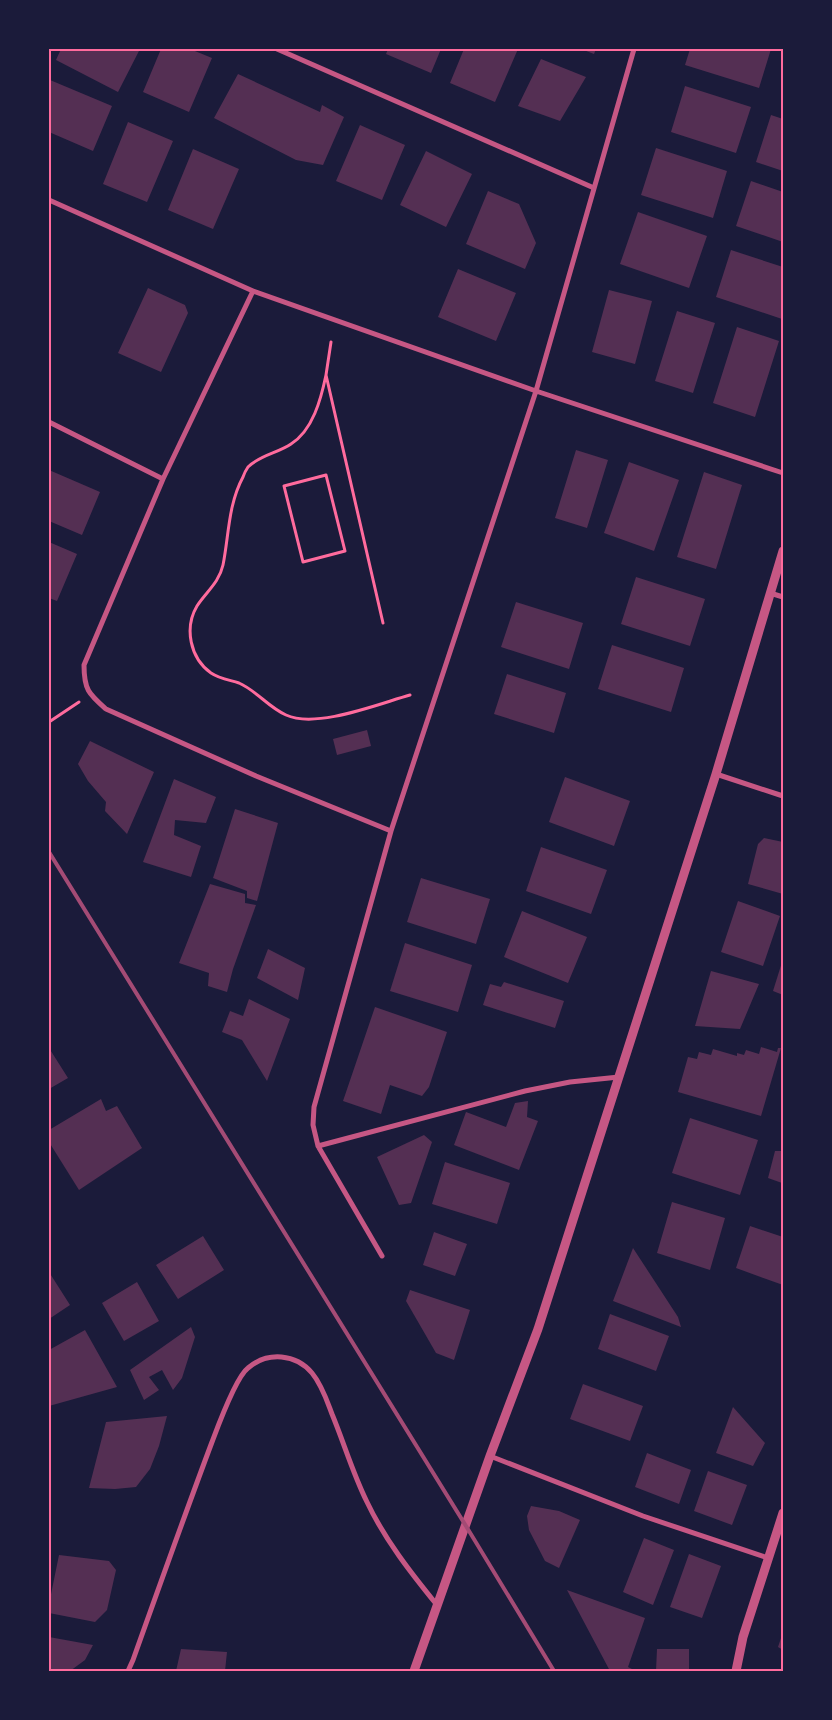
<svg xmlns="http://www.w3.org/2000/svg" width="832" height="1720" font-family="'IBM Plex Serif',serif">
	<rect width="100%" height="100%" fill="#1b1b3a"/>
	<path fill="#542f53" d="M 61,49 L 140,49 L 118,92 L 56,60 Z
		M 161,49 L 190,49 L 212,58 L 189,112 L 143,92 Z
		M 388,49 L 441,49 L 431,73 L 386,54 Z
		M 464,49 L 518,49 L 495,102 L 450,83 Z
		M 581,49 L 596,49 L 594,54 Z
		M 690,49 L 771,49 L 759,88 L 685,65 Z
		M 541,59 L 586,77 L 560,121 L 518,106 Z
		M 238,74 L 320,112 L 322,105 L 344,117 L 323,165 L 296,160 L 214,118 Z
		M 50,80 L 112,106 L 93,151 L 49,132 Z
		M 685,86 L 751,107 L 736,153 L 671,132 Z
		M 771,115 L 783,119 L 783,171 L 756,162 Z
		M 128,122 L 173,141 L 147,202 L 103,184 Z
		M 360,125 L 405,145 L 382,200 L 336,181 Z
		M 656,148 L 727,171 L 713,218 L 641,195 Z
		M 193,149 L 239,169 L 213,229 L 168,210 Z
		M 426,151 L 472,174 L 446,227 L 400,205 Z
		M 751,181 L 783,192 L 783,242 L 736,226 Z
		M 488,191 L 519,204 L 536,243 L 525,269 L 466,244 Z
		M 638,212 L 707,236 L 689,288 L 620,264 Z
		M 731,250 L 783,267 L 783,314 L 782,319 L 716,297 Z
		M 458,269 L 516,293 L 496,341 L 438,317 Z
		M 148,288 L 185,305 L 188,313 L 161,372 L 118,353 Z
		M 609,290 L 652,301 L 635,364 L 592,352 Z
		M 677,311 L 715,323 L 693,393 L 655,381 Z
		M 737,327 L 779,341 L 755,417 L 713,403 Z
		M 576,450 L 608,460 L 587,528 L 555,518 Z
		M 629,462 L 679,480 L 654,551 L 604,533 Z
		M 49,470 L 100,492 L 82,535 L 49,521 Z
		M 704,472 L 742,485 L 716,569 L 677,557 Z
		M 49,542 L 77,554 L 57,601 L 49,598 Z
		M 636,577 L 705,599 L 690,646 L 621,624 Z
		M 516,602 L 583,623 L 569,669 L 501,647 Z
		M 612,645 L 684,668 L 671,712 L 598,689 Z
		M 507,674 L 566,693 L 554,733 L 494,714 Z
		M 367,730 L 371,746 L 337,755 L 333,739 Z
		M 90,741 L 154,772 L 127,834 L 105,811 L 106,802 L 88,781 L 78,764 Z
		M 565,777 L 630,801 L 614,846 L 549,822 Z
		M 174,779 L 216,797 L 206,823 L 175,820 L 174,835 L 201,846 L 191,877 L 143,862 Z
		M 235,809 L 278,823 L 257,901 L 247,898 L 247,891 L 213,878 Z
		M 764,838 L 783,842 L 783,894 L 748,884 L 758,844 Z
		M 541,847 L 607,870 L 591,914 L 526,891 Z
		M 421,878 L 490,899 L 476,944 L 407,922 Z
		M 210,884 L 245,894 L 245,903 L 256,905 L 233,969 L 227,992 L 208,986 L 209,973 L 179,963 Z
		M 738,901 L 780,916 L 763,966 L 721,952 Z
		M 522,911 L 587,937 L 568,983 L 504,957 Z
		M 405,943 L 472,965 L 458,1012 L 390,991 Z
		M 268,949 L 305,968 L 298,1000 L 257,978 Z
		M 783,959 L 783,995 L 773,991 Z
		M 711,971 L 759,984 L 740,1029 L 695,1026 Z
		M 504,982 L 564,1001 L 555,1028 L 483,1005 L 490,984 L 501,987 Z
		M 249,999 L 290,1019 L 267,1081 L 242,1040 L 222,1032 L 230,1011 L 243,1016 Z
		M 375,1007 L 447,1032 L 429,1087 L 422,1096 L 390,1085 L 381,1114 L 343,1101 Z
		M 761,1047 L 777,1052 L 778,1048 L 781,1048 L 761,1116 L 678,1092 L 688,1057 L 697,1059 L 699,1052 L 711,1055 L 713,1049 L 737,1056 L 737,1053 L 744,1055 L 746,1050 L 759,1054 Z
		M 49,1048 L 68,1078 L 49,1089 Z
		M 101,1099 L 106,1111 L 117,1106 L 142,1148 L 79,1190 L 49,1142 L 49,1130 Z
		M 528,1101 L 527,1117 L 538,1121 L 519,1170 L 454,1145 L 466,1112 L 506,1127 L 515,1103 Z
		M 690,1118 L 758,1140 L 740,1195 L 672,1173 Z
		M 424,1135 L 432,1142 L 411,1203 L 399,1205 L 377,1157 Z
		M 775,1151 L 783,1151 L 783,1192 L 781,1191 L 782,1183 L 768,1178 Z
		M 445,1162 L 510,1183 L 497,1224 L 432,1204 Z
		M 672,1202 L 725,1218 L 710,1270 L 657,1253 Z
		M 750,1226 L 783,1237 L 783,1285 L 736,1268 Z
		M 434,1232 L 467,1244 L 455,1276 L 423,1265 Z
		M 203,1236 L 224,1270 L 178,1299 L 156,1265 Z
		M 633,1248 L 678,1317 L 681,1327 L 613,1301 Z
		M 49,1272 L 70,1305 L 49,1319 Z
		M 137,1282 L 159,1321 L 124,1341 L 102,1303 Z
		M 410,1290 L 470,1310 L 454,1360 L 436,1353 L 406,1301 Z
		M 610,1314 L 669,1336 L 656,1371 L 598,1349 Z
		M 191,1327 L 195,1337 L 182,1378 L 173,1390 L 162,1370 L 149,1377 L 159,1390 L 144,1400 L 130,1370 Z
		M 85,1330 L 117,1387 L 49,1406 L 49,1350 Z
		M 583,1384 L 643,1406 L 630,1441 L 570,1419 Z
		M 733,1407 L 765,1443 L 753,1466 L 716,1453 Z
		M 167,1416 L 159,1446 L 150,1469 L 136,1487 L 115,1489 L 89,1488 L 106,1422 Z
		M 647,1453 L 691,1470 L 679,1504 L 635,1487 Z
		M 708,1471 L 747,1485 L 732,1525 L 694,1511 Z
		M 531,1506 L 559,1511 L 580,1520 L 559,1568 L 545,1561 L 529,1530 L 527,1516 Z
		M 644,1538 L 674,1550 L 653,1605 L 623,1592 Z
		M 689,1554 L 721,1566 L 702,1618 L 670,1607 Z
		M 59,1555 L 109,1561 L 116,1570 L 107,1610 L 95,1622 L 49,1613 L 49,1604 Z
		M 567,1590 L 645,1618 L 628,1667 L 634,1670 L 634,1671 L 610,1671 Z
		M 783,1632 L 783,1650 L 778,1647 Z
		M 49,1637 L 93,1645 L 85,1660 L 70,1671 L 49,1671 Z
		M 181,1649 L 227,1652 L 225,1671 L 176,1671 Z
		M 657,1649 L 689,1649 L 689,1671 L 656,1671 Z"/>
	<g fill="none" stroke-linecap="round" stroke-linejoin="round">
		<path stroke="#ff6b9d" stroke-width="3" d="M 331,342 L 326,375 L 383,623
			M 326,375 C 321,399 313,430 291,444 C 278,453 260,455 248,467 C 246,470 244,474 243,477 C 228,505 229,535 223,565 C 219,583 206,592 197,606 C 184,628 190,658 211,673 C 220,679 230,680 239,683 C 257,691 268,707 286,715 C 316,729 378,704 410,695
			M 326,475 L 345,551 L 303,562 L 284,486 Z
			M 49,722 L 79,702"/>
		<path stroke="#c65784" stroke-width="5" d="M 277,49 L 594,188
			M 49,200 L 253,291 L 536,391 L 783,473
			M 253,291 L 163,479 L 84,665 C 84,690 89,694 106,709 L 256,776 L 391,831
			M 49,422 L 163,479
			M 770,593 L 783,597
			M 716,774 L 783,796
			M 318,1146 L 525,1091 L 570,1082 L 619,1077
			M 382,1256 L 318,1146 L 313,1125 L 314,1107 L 391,831 L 536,391 L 634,49
			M 490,1456 L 643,1516 L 768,1558
			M 128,1671 L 133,1660 C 159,1587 185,1514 212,1442 C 218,1426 236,1377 248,1368 C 268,1351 296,1354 312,1373 C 322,1385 327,1401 332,1414 C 344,1443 353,1474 367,1502 C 385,1540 411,1573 437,1605"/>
		<path stroke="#c65784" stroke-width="9" d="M 414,1671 L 490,1456 L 538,1329 L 716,774 L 783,551
			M 736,1671 L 743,1637 L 783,1513"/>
		<path stroke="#a44b75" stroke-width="4" d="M 49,852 L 466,1526 L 554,1671"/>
	</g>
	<rect width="832" height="1720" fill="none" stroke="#1b1b3a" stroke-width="100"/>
	<rect x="50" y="50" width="732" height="1620" fill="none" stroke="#ff6b9d" stroke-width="2"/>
</svg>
